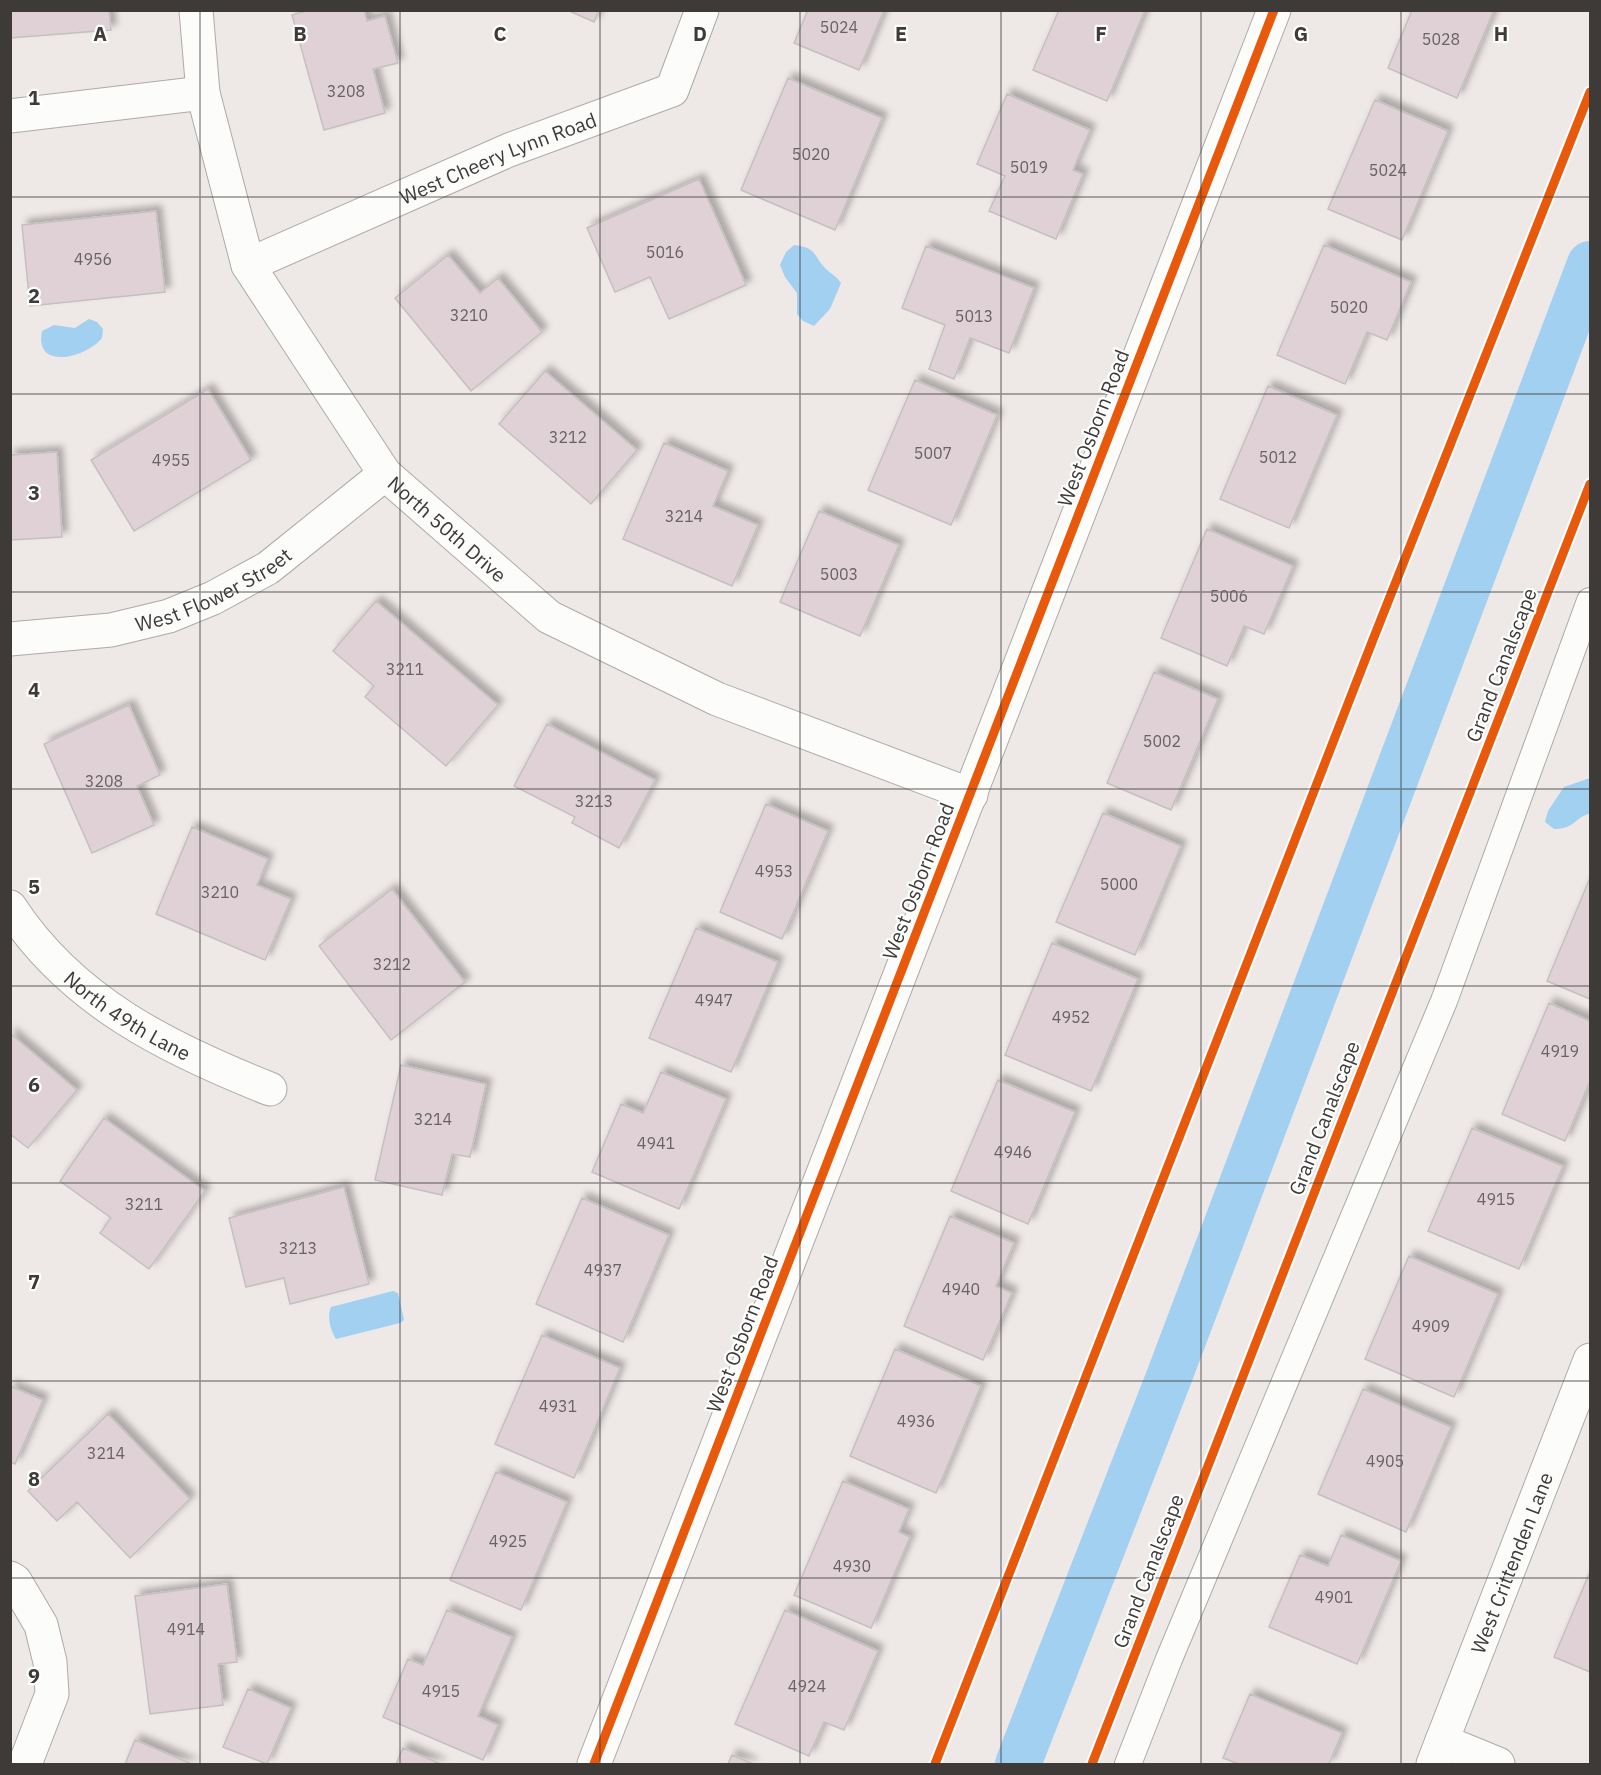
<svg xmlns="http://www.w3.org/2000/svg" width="1601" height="1775" font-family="'IBM Plex Sans',sans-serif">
	<defs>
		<filter id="shadow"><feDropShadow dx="5.5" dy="-5.5" stdDeviation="3" flood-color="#0004"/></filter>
	</defs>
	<rect width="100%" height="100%" fill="#eee8e6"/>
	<path fill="#a2d0f1" d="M 794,245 C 819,248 812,256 827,270 C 833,275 837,277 841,283 L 830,309 L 814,326 L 803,321 L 797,314 L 797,293 L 785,277 L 780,265 L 786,252 Z
		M 89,319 L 97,322 L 103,329 L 102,338 C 86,358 34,371 42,331 L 54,325 L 75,328 Z
		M 1590,778 L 1589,814 C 1574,818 1575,829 1554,829 L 1545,822 L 1548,811 L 1564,787 Z
		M 393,1291 L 398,1293 L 404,1320 L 400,1323 L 336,1339 C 330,1329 327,1317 331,1307 Z"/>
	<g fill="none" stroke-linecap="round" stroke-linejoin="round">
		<path stroke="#a2d0f1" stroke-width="46" d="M 1018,1764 L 1169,1377 L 1590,264"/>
	</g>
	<path fill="#dfd1d6" stroke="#c5c0c0" stroke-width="1.5" filter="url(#shadow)" d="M 10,10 L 109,10 L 111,30 L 10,38 Z
		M 309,10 L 364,10 L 367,21 L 385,16 L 398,63 L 373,69 L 385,113 L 324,130 L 292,15 Z
		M 567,10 L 599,10 L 594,22 Z
		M 808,10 L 884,10 L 859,70 L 794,43 Z
		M 1059,10 L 1145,10 L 1107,101 L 1033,70 Z
		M 1412,10 L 1494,10 L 1457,98 L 1388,68 Z
		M 788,78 L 882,118 L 835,230 L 741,190 Z
		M 1007,94 L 1090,130 L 1073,170 L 1083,174 L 1056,239 L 989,211 L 1005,176 L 977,164 Z
		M 1375,100 L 1448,131 L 1402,240 L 1328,209 Z
		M 699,179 L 746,285 L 669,319 L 650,277 L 615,292 L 587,228 Z
		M 156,211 L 165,292 L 30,306 L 22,225 Z
		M 1324,245 L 1411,282 L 1387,340 L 1367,332 L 1345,384 L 1277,355 Z
		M 926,246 L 1034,288 L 1009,353 L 970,338 L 954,379 L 929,369 L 945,325 L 902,308 Z
		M 448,255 L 480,293 L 498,278 L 542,332 L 471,391 L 395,298 Z
		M 545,371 L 637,450 L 591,504 L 499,424 Z
		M 915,380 L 997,415 L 951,525 L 868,490 Z
		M 1268,386 L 1337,415 L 1289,528 L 1220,499 Z
		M 208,389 L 251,460 L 134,531 L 91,460 Z
		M 664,443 L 728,471 L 713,506 L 758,525 L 732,586 L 623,539 Z
		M 57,452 L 62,537 L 10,540 L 10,455 Z
		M 819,511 L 899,545 L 860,636 L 780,602 Z
		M 1207,529 L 1293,566 L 1264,634 L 1244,626 L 1227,666 L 1161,638 Z
		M 376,601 L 498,705 L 446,766 L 365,697 L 374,686 L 333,651 Z
		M 1154,672 L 1218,699 L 1171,810 L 1107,783 Z
		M 129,705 L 160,775 L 137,786 L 154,825 L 92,853 L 44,744 Z
		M 547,724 L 655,780 L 619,848 L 572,823 L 575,817 L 514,786 Z
		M 766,804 L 828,831 L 782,939 L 720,912 Z
		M 1103,813 L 1181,846 L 1135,955 L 1056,922 Z
		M 192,827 L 268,859 L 257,885 L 291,899 L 265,960 L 156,914 Z
		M 1590,878 L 1590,999 L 1547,981 Z
		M 392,889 L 465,982 L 391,1040 L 319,946 Z
		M 696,928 L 778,962 L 731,1072 L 649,1038 Z
		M 1052,943 L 1138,979 L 1091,1091 L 1005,1055 Z
		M 1549,1003 L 1590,1021 L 1590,1081 L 1565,1141 L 1502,1114 Z
		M 10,1033 L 77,1090 L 28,1148 L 10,1134 Z
		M 401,1065 L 486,1084 L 470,1157 L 452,1154 L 442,1195 L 375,1180 Z
		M 661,1072 L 726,1099 L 679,1209 L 592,1172 L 621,1104 L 643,1113 Z
		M 998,1080 L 1075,1112 L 1028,1224 L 951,1191 Z
		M 104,1118 L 205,1191 L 149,1269 L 100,1233 L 111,1218 L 60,1181 Z
		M 1472,1128 L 1563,1166 L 1519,1269 L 1428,1231 Z
		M 344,1187 L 369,1284 L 290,1304 L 284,1278 L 246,1287 L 229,1218 Z
		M 582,1198 L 669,1235 L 623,1342 L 536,1304 Z
		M 950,1216 L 1014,1243 L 996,1286 L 1012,1293 L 983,1360 L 904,1326 Z
		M 1409,1256 L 1498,1294 L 1454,1397 L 1365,1359 Z
		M 542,1335 L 620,1368 L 574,1478 L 495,1444 Z
		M 895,1349 L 981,1386 L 936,1493 L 850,1456 Z
		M 10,1386 L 43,1400 L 15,1464 L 10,1462 Z
		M 1363,1389 L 1451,1427 L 1406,1532 L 1318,1494 Z
		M 108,1414 L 190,1499 L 130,1558 L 77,1502 L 57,1521 L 28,1491 Z
		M 496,1472 L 567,1502 L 521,1610 L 450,1580 Z
		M 843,1481 L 909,1509 L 899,1532 L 910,1537 L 871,1628 L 794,1595 Z
		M 1341,1535 L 1401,1561 L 1357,1664 L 1269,1627 L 1300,1555 L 1328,1566 Z
		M 1589,1574 L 1590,1574 L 1590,1672 L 1554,1657 Z
		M 227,1584 L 237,1662 L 218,1664 L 223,1705 L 150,1714 L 135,1596 Z
		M 447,1610 L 512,1637 L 478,1716 L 498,1725 L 483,1760 L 383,1717 L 408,1659 L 423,1665 Z
		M 785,1610 L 878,1651 L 844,1730 L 824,1722 L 809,1756 L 735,1724 Z
		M 248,1689 L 291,1708 L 267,1764 L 223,1747 Z
		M 1250,1694 L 1342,1733 L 1329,1764 L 1239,1764 L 1223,1758 Z
		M 135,1740 L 192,1764 L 125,1764 Z
		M 403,1748 L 441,1764 L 396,1764 Z
		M 732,1755 L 753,1764 L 728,1764 Z"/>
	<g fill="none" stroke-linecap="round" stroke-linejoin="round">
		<defs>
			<path id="lane" d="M 1128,1764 L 1169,1659 L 1444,1001 L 1590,601"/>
			<g id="street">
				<path id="s1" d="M 196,10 L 203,93 L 248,265 L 385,474 L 549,617 L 717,699 L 971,795"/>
				<path d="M 10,116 L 203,93"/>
				<path id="s2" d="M 248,265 L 509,150 L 672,90 L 702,10"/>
				<path id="s3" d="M 10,639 L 111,630 L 169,616 L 213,598 L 268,568 L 385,474"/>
				<path id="s4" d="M 10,907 C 72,1002 169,1049 270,1089"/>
				<path d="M 10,1578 L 15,1581 L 41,1625 L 50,1662 L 52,1694 L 25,1764"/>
				<path d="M 1442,1741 L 1498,1764"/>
				<path id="s5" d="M 1433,1764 L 1590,1360"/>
			</g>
			<path id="secondary" d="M 594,1764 L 1274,10"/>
		</defs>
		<use href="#lane" stroke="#aeaaa9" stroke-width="28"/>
		<use href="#street" stroke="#aeaaa9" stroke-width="35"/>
		<use href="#secondary" stroke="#aeaaa9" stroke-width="35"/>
		<use href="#lane" stroke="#fcfcfb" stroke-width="26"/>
		<use href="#street" stroke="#fcfcfb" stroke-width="33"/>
		<use href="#secondary" stroke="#fcfcfb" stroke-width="33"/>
		<defs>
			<path id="cycleway" d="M 594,1764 L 1274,10
				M 935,1764 L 1374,637 L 1590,92
				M 1092,1764 L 1590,484"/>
		</defs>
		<use href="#cycleway" stroke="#fff" stroke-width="13"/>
		<use href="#cycleway" stroke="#e8590c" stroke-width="9"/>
	</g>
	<path fill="none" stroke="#3d3a38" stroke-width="1.5" stroke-opacity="0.55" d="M 200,10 L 200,1764M 400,10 L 400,1764M 600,10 L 600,1764M 800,10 L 800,1764M 1001,10 L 1001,1764M 1201,10 L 1201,1764M 1401,10 L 1401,1764M 10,197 L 1590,197M 10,394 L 1590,394M 10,592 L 1590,592M 10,789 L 1590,789M 10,986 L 1590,986M 10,1183 L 1590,1183M 10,1381 L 1590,1381M 10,1578 L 1590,1578"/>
	<g text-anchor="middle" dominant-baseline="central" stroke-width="4.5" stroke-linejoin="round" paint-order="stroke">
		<g font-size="16" fill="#686262">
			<text x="839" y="27">5024</text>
			<text x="1441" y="39">5028</text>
			<text x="346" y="91">3208</text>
			<text x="811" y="154">5020</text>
			<text x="1029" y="167">5019</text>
			<text x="1388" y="170">5024</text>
			<text x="665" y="252">5016</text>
			<text x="93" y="259">4956</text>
			<text x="1349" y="307">5020</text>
			<text x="469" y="315">3210</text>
			<text x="974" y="316">5013</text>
			<text x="568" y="437">3212</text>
			<text x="933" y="453">5007</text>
			<text x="1278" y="457">5012</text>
			<text x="171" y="460">4955</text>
			<text x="684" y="516">3214</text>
			<text x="839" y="574">5003</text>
			<text x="1229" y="596">5006</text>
			<text x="405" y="669">3211</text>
			<text x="1162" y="741">5002</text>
			<text x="104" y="781">3208</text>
			<text x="594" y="801">3213</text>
			<text x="774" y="871">4953</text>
			<text x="1119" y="884">5000</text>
			<text x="220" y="892">3210</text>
			<text x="392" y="964">3212</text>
			<text x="714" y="1000">4947</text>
			<text x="1071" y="1017">4952</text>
			<text x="1560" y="1051">4919</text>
			<text x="433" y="1119">3214</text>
			<text x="656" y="1143">4941</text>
			<text x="1013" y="1152">4946</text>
			<text x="1496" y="1199">4915</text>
			<text x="144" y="1204">3211</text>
			<text x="298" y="1248">3213</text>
			<text x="603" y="1270">4937</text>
			<text x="961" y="1289">4940</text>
			<text x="1431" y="1326">4909</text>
			<text x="558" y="1406">4931</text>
			<text x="916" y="1421">4936</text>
			<text x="106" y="1453">3214</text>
			<text x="1385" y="1461">4905</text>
			<text x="508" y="1541">4925</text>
			<text x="852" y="1566">4930</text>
			<text x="1334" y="1597">4901</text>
			<text x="186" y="1629">4914</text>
			<text x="807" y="1686">4924</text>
			<text x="441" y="1691">4915</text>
		</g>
		<g font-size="20" fill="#3d3a38" stroke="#fff">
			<text stroke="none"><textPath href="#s2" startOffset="272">West Cheery Lynn Road</textPath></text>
			<text transform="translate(1093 428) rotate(-69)">West Osborn Road</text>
			<text stroke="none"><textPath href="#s1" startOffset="594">North 50th Drive</textPath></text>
			<text stroke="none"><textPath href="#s3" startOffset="212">West Flower Street</textPath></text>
			<text transform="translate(1501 665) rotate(-69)">Grand Canalscape</text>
			<text transform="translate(918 881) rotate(-69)">West Osborn Road</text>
			<text stroke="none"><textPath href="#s4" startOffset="162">North 49th Lane</textPath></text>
			<text transform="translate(1324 1118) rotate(-69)">Grand Canalscape</text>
			<text transform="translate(742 1334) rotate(-69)">West Osborn Road</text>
			<text stroke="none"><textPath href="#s5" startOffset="216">West Crittenden Lane</textPath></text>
			<text transform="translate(1148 1571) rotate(-69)">Grand Canalscape</text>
		</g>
	</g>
	<g font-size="20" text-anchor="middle" font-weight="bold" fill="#3d3a38" stroke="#fff" stroke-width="4.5" stroke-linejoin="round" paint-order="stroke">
		<text x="100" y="41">A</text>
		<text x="300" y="41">B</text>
		<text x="500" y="41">C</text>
		<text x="700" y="41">D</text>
		<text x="901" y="41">E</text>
		<text x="1101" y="41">F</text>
		<text x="1301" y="41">G</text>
		<text x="1501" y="41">H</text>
		<text x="34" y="105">1</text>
		<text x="34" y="303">2</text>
		<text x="34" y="500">3</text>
		<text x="34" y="697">4</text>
		<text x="34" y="894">5</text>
		<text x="34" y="1092">6</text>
		<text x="34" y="1289">7</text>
		<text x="34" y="1486">8</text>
		<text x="34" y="1683">9</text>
	</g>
	<rect width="1601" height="1775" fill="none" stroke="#3d3a38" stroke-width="24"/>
</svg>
